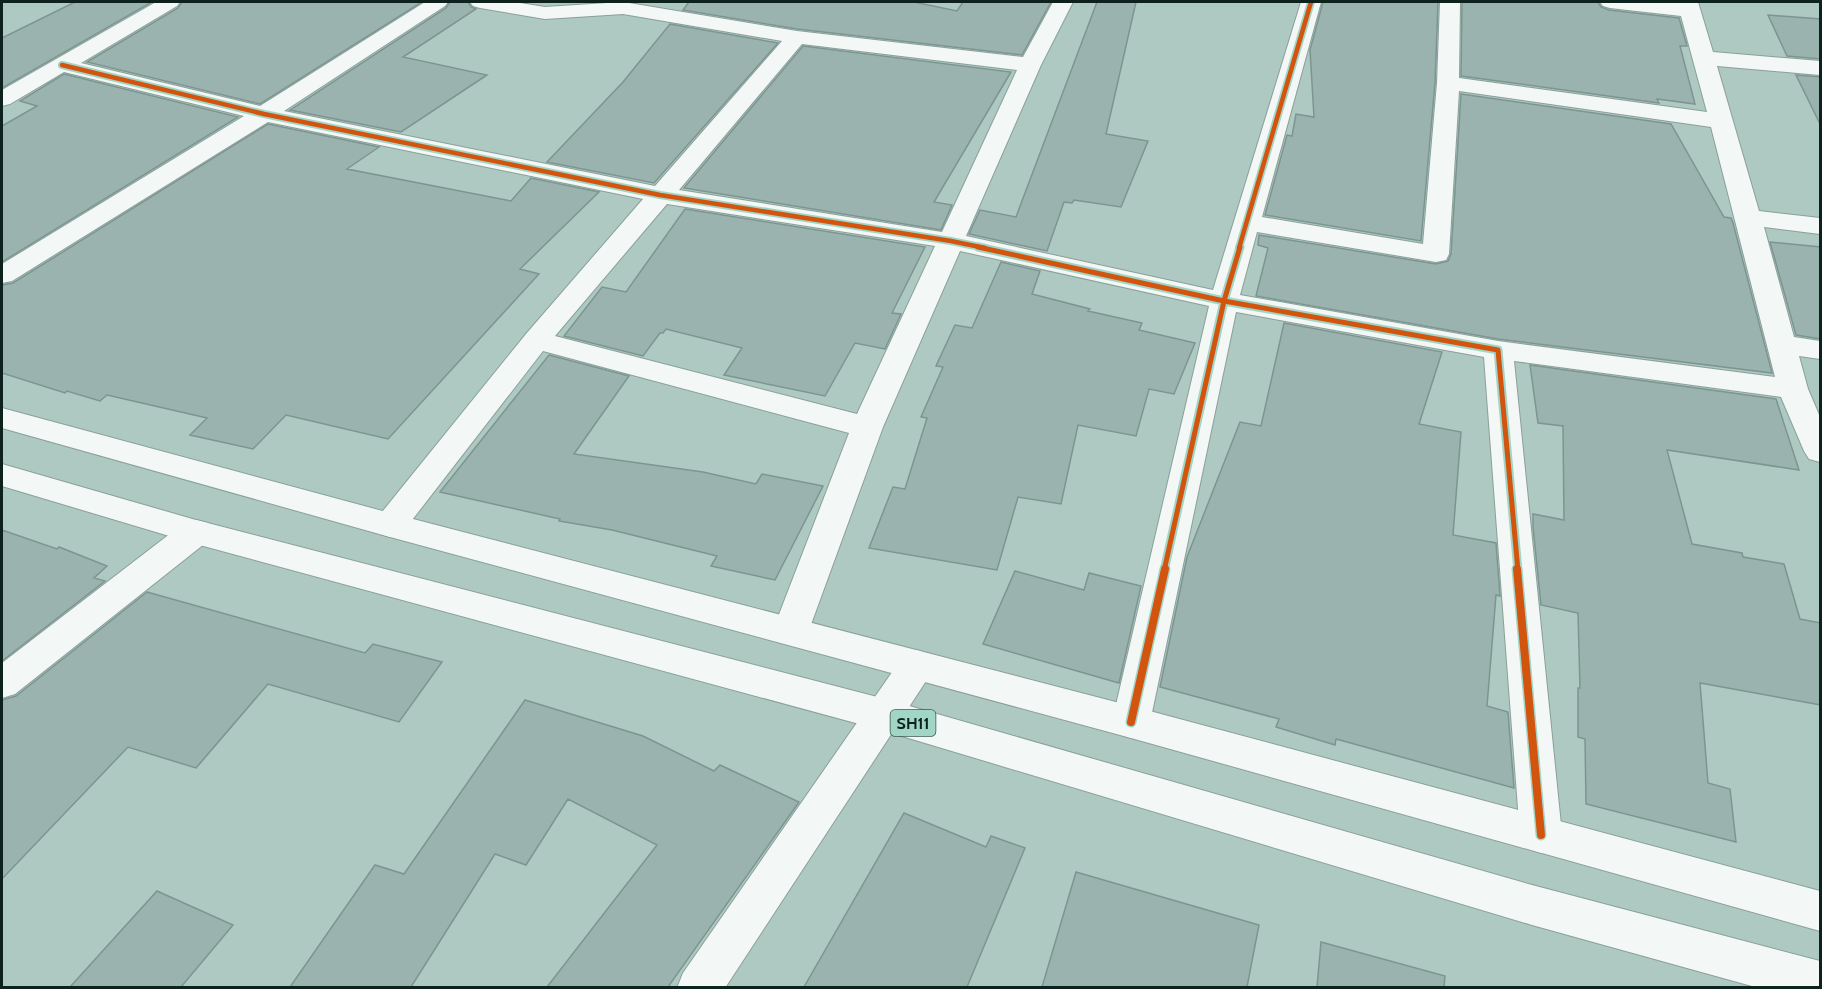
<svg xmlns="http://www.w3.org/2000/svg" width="1822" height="989" font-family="Cabin,sans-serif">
	<rect width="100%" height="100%" fill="#adc9c1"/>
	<path fill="#9bb3af" stroke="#7d9591" stroke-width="1.5" d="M 75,2 L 152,2 L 2,88 L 2,38 Z
		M 182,2 L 422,2 L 260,104 L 87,62 L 178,8 Z
		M 450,2 L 468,2 L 471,7 L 476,9 L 403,57 L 487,75 L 401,132 L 290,110 L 446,8 Z
		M 689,2 L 914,2 L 957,11 L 963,2 L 1051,2 L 1022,55 L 797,29 L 683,10 Z
		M 1097,2 L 1136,2 L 1106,134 L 1148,141 L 1121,207 L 1074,200 L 1072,203 L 1064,202 L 1047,251 L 969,234 L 980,210 L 1016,217 Z
		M 1323,2 L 1438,2 L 1435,83 L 1421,241 L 1265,215 L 1287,135 L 1292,136 L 1296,114 L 1314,117 L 1310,50 Z
		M 1462,2 L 1598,2 L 1601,7 L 1609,10 L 1679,18 L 1687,46 L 1680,46 L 1695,104 L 1657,99 L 1659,103 L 1461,76 Z
		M 1768,15 L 1821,19 L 1821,59 L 1787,56 Z
		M 670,24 L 778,43 L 654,183 L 547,162 L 623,82 Z
		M 803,46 L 1011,72 L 934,202 L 952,205 L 941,230 L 684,188 Z
		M 64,74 L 238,117 L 2,262 L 2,126 L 37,106 L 20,101 Z
		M 1796,75 L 1821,77 L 1821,126 Z
		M 1461,94 L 1671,124 L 1724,217 L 1731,218 L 1733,223 L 1772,373 L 1498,339 L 1256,296 L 1268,248 L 1258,245 L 1259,235 L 1436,264 L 1448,261 L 1451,254 Z
		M 268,124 L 379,147 L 347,169 L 511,201 L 531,178 L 599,192 L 520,269 L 539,274 L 388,439 L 286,415 L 253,449 L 190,435 L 207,418 L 107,395 L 100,401 L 67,391 L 65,393 L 2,373 L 2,285 L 13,283 Z
		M 685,209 L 925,247 L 892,313 L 901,314 L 885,349 L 855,343 L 825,396 L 724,375 L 742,348 L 666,329 L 663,333 L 660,333 L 643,356 L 564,336 L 602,287 L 626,292 Z
		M 1770,242 L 1821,247 L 1821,339 L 1796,335 Z
		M 1001,262 L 1040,271 L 1032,294 L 1090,309 L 1088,311 L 1142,323 L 1139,330 L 1195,343 L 1174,394 L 1149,389 L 1136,436 L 1078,425 L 1061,504 L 1018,497 L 997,570 L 869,548 L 893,487 L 905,489 L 927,418 L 921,417 L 943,367 L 936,366 L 955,325 L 972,328 Z
		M 1284,323 L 1442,352 L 1419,424 L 1461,432 L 1453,535 L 1496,543 L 1500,596 L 1496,595 L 1487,706 L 1508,712 L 1514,788 L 1336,739 L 1335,745 L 1276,727 L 1279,719 L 1160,687 L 1187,557 L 1240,422 L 1261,426 Z
		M 549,355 L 629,376 L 574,454 L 703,472 L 756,484 L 762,474 L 823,486 L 775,580 L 711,566 L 717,556 L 612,530 L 559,521 L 560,519 L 440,492 Z
		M 1530,365 L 1776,399 L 1799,470 L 1667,450 L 1692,544 L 1742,553 L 1743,557 L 1784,564 L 1800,619 L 1821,623 L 1821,705 L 1700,683 L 1708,783 L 1730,789 L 1736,842 L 1586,804 L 1585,739 L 1578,737 L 1578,688 L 1580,688 L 1578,613 L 1541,605 L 1533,527 L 1533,514 L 1564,520 L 1563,426 L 1538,423 Z
		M 2,530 L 57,549 L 59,547 L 107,566 L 94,578 L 105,581 L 2,661 Z
		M 1015,571 L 1084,590 L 1089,573 L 1141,586 L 1119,683 L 983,644 Z
		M 147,592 L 365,653 L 373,644 L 442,662 L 399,722 L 268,684 L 196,768 L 128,747 L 2,879 L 2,700 L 16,696 Z
		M 525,700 L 643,736 L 714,771 L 720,765 L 799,802 L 668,987 L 547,987 L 657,845 L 568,799 L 526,865 L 495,854 L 411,987 L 290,987 L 375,865 L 404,874 Z
		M 904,813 L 986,847 L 991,836 L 1025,848 L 967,987 L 804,987 Z
		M 1076,872 L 1259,925 L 1247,987 L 1042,987 Z
		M 157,891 L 233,925 L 181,987 L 70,987 Z
		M 1321,942 L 1445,976 L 1444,987 L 1317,987 Z"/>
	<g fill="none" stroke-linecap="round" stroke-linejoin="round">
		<defs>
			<path id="street" d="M 156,2 L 180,2 L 177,6 L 81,63 L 260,106 L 425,2 L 448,2 L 445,6 L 284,111 L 655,186 L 782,41 L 623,14 L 545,19 L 480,8 L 473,6 L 470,2 L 514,2 L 545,7 L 623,2 L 797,31 L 1023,57 L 1053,2 L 1073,2 L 1041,65 L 966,236 L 1213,290 L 1301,2 L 1321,2 L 1262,217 L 1423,244 L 1437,83 L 1440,2 L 1460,2 L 1459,78 L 1707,112 L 1681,16 L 1610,8 L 1603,6 L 1600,2 L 1698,2 L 1713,52 L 1820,61 L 1820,75 L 1717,66 L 1759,211 L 1820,218 L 1820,234 L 1764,227 L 1794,337 L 1820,341 L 1820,359 L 1799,356 L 1808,389 L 1820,417 L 1820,462 L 1809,459 L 1804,451 L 1781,397 L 1514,361 L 1562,835 L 1556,848 L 1541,853 L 1526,848 L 1520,835 L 1484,357 L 1236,312 L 1150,722 L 1145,733 L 1131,738 L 1117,733 L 1112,722 L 1209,306 L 960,251 L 883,427 L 809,630 L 804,640 L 791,644 L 778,640 L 773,630 L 849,433 L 543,351 L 402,533 L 390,537 L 378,533 L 373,525 L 378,517 L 526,334 L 643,199 L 268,122 L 12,281 L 2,283 L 2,264 L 244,116 L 64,72 L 10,104 L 2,106 L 2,90 ZM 802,44 L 1017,70 L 942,232 L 679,190 ZM 1459,91 L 1711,127 L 1775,377 L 1498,341 L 1240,295 L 1257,232 L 1436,262 L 1446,260 L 1449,254 ZM 667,204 L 935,246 L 857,414 L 555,336 Z
				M 196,520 L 208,523 L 213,532 L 208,541 L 15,694 L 2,698 L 2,663 L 184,523 Z
				M 917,650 L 930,655 L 936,665 L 930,675 L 725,988 L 677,988 L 683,973 L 904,655 Z"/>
			<path id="primary" d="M 2,408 L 390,513 L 1131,706 L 1820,891 L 1820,931 L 1131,738 L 390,537 L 2,428 Z
				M 2,464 L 196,520 L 885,699 L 1532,885 L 1820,961 L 1820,988 L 1759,988 L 1532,925 L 885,731 L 196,544 L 2,486 Z"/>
		</defs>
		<use href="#street" stroke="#8aa099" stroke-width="2"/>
		<use href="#primary" stroke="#8aa099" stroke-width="2"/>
		<use href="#street" fill="#f3f7f6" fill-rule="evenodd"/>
		<use href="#primary" fill="#f3f7f6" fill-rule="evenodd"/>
		<defs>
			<path id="cycleway-far2" d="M 62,65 L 264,114 L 660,195 L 951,241 L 985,248
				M 1239,248 L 1311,2"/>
			<path id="cycleway-far1" d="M 978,247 L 1224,301 L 1498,350 L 1518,571
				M 1164,571 L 1224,301 L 1240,247"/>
			<path id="cycleway" d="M 1517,569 L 1541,835
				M 1131,722 L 1165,569"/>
		</defs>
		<use href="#cycleway-far2" stroke="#a1d5c5" stroke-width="8"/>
		<use href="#cycleway-far1" stroke="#a1d5c5" stroke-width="9"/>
		<use href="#cycleway" stroke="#a1d5c5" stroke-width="11"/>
		<use href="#cycleway-far2" stroke="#d2540e" stroke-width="4.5"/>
		<use href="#cycleway-far1" stroke="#d2540e" stroke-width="5"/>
		<use href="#cycleway" stroke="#d2540e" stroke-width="8"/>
	</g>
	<g text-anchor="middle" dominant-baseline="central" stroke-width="4.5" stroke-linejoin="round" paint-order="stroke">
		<rect fill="#a1d5c5" stroke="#39584f" stroke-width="1.5" x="890.5" y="710" width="45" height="26" rx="4.5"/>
		<g font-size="16" font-weight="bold" fill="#0d221c">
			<text x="913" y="723">SH11</text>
		</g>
	</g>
	<rect width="1822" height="989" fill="none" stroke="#0d221c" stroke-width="6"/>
</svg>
